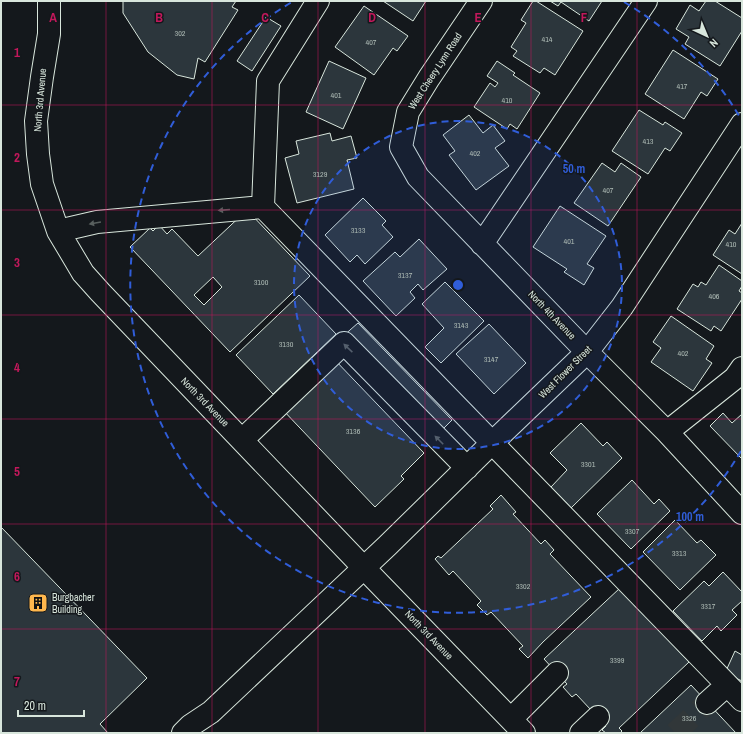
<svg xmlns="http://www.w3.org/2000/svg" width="743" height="734" font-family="'Archivo Narrow',sans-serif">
	<rect width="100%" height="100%" fill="#14181c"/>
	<path fill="#2c363c" stroke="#d8e6dc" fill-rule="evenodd" d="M 123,1 L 236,1 L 232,7 L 238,10 L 205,62 L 198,58 L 194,79 L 177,75 L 148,52 L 123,13 Z
		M 383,1 L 426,1 L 413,21 Z
		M 533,1 L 536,1 L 583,31 L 555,75 L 544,68 L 540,73 L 513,56 L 517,51 L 511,47 L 526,23 L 521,20 Z
		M 550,1 L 602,1 L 589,21 L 561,2 L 558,6 Z
		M 706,1 L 715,1 L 742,18 L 742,31 L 720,66 L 685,44 L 689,37 L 676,29 L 690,5 L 699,11 Z
		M 364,6 L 408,36 L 397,51 L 393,48 L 374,75 L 335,47 Z
		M 266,17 L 281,26 L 252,71 L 237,61 Z
		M 673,50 L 718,79 L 707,96 L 701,92 L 684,119 L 645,94 Z
		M 329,61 L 366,78 L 343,129 L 306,112 Z
		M 497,61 L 515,73 L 513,75 L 540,93 L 517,129 L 510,124 L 507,129 L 474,107 L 490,83 L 495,87 L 498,83 L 487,76 Z
		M 639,110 L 663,125 L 665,122 L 682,133 L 670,151 L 665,148 L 648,174 L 612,151 Z
		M 469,115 L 483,133 L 493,125 L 505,141 L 495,148 L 509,166 L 476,190 L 449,155 L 455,151 L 443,135 Z
		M 330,133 L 332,141 L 351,136 L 357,158 L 347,160 L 354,189 L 297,203 L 285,158 L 299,154 L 296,141 Z
		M 602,163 L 615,172 L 621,163 L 641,177 L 608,226 L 574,203 Z
		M 363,198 L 386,221 L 382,225 L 393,237 L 365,264 L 357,255 L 350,262 L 325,235 Z
		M 560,206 L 606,236 L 587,264 L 594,268 L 584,285 L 564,272 L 567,269 L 533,247 Z
		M 247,210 L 310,276 L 230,352 L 130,247 L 150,228 L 153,231 L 159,225 L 167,234 L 172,229 L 198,256 ZM 213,277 L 222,287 L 204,305 L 194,295 Z
		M 742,223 L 742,274 L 713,255 L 729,230 L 735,234 Z
		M 419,239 L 447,269 L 423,290 L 418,284 L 410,292 L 415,298 L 396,316 L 363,281 L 395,252 L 400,257 Z
		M 719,265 L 742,281 L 742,286 L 739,291 L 742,293 L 742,299 L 721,331 L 714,326 L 711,331 L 677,309 L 693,284 L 698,287 L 701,282 L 706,285 Z
		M 445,282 L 484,321 L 441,363 L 425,347 L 444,328 L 422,304 Z
		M 299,295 L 336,334 L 273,394 L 236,355 Z
		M 671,316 L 714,346 L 706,359 L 712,363 L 693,391 L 651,362 L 661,348 L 653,342 Z
		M 358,323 L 452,420 L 437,435 L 342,337 Z
		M 489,324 L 526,363 L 494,394 L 456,354 Z
		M 333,358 L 424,453 L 401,476 L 404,479 L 375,507 L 281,408 Z
		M 723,413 L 732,423 L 742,414 L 742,459 L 710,426 Z
		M 581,423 L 603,446 L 607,442 L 622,458 L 571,508 L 551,487 L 567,470 L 550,453 Z
		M 632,480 L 654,504 L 659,499 L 670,511 L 631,549 L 597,514 Z
		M 501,495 L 516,512 L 513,514 L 541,544 L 545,540 L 554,550 L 550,554 L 591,597 L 543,642 L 528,658 L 519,649 L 523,646 L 491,612 L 487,615 L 477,605 L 481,601 L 453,571 L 449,575 L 435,559 L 438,556 L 441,558 L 493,509 L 490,506 Z
		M 675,520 L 697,543 L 701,540 L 716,555 L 680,590 L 643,552 Z
		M 1,527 L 147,678 L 100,724 L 108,733 L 1,733 Z
		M 723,572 L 742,592 L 742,601 L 732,610 L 737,615 L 721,631 L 717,626 L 702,641 L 673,611 L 704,581 L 709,586 Z
		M 620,588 L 689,662 L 619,728 L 622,731 L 620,733 L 606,733 L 602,730 L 606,726 L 576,694 L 572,697 L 563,687 L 567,684 L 544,659 Z
		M 735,651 L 742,655 L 742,681 L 725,673 Z
		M 691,685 L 736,733 L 640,733 Z"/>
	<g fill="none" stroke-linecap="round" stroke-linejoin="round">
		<path stroke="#313739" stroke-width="22" stroke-dasharray="22 11" stroke-linecap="butt" d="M 675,733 L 707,703"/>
		<defs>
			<path id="minor" d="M 49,1 L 49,34 L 42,77 L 36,121 L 38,154 L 42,184 L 58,231 L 83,273 L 100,292 L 364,568 L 524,733
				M 318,1 L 268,81 L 263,207 L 742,700
				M 481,1 L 429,78 L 408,112 L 401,147 L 418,177 L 587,352 L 667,432 L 742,513
				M 58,231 L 97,222 L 263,207
				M 482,244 L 646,1
				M 667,432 L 735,378 L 742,368
				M 242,440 L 344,343 L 467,468
				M 707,703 L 727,685
				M 511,719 L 557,673
				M 183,733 L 190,726 L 211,712 L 387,546 L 493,442 L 587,352 L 622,307 L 742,124
				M 581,733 L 598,717"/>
		</defs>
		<use href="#minor" stroke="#d8e6dc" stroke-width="24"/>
		<use href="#minor" stroke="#14181c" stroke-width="22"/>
	</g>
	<defs><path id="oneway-solid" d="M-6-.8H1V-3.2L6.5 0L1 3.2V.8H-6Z"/></defs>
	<g fill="#59605f">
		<use href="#oneway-solid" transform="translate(224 210) rotate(175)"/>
		<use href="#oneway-solid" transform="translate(95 223) rotate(170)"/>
		<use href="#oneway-solid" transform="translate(348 348) rotate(-137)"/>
		<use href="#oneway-solid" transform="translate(439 440) rotate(-135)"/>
	</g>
	<path fill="none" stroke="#c2185b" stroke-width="1" stroke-opacity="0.55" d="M 106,1 L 106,733M 212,1 L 212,733M 318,1 L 318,733M 425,1 L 425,733M 531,1 L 531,733M 637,1 L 637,733M 1,105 L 742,105M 1,210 L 742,210M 1,315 L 742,315M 1,419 L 742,419M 1,524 L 742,524M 1,629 L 742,629"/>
	<circle cx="458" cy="285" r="164" fill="#305dd8" fill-opacity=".12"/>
	<g fill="none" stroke="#305dd8" stroke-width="2" stroke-dasharray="7 5">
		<circle cx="458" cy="285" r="164"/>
		<path d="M741 451A328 328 0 1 1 292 2M624 2A328 328 0 0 1 741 119"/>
	</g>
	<defs>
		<symbol id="building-square" viewBox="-11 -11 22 22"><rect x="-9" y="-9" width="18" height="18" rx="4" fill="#ffb74d" stroke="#14181c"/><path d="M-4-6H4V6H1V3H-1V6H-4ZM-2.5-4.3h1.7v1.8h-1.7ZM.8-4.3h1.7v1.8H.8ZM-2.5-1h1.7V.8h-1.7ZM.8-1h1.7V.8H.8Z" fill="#111"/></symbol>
	</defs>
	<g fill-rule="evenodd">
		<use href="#building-square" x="27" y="592" width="22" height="22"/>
	</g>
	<g text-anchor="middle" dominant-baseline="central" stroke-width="3" stroke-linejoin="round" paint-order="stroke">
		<g font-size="8" fill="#adbab4">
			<text x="180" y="33">302</text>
			<text x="547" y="39">414</text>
			<text x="371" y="42">407</text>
			<text x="682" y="86">417</text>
			<text x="336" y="95">401</text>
			<text x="507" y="100">410</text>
			<text x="648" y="141">413</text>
			<text x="475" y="153">402</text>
			<text x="320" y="174">3129</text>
			<text x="608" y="190">407</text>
			<text x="358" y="230">3133</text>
			<text x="569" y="241">401</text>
			<text x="731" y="244">410</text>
			<text x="405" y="275">3137</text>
			<text x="261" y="282">3100</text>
			<text x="714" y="296">406</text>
			<text x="461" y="325">3143</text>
			<text x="286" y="344">3130</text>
			<text x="683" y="353">402</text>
			<text x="491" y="359">3147</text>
			<text x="353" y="431">3136</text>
			<text x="588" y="464">3301</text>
			<text x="632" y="531">3307</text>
			<text x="679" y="553">3313</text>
			<text x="523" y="586">3302</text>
			<text x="708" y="606">3317</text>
			<text x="617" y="660">3399</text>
			<text x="689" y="718">3326</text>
		</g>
		<g font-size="10" fill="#d8e6dc" stroke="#14181c">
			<text transform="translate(435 71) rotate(-57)">West Cheery Lynn Road</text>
			<text transform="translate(40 100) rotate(-85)">North 3rd Avenue</text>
			<text transform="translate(552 315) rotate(46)">North 4th Avenue</text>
			<text transform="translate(565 372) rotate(-45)">West Flower Street</text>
			<text transform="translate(205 402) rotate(46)">North 3rd Avenue</text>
			<text transform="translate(429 635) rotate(46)">North 3rd Avenue</text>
		</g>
		<g font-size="10" fill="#d8e6dc" stroke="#14181c" text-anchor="start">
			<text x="52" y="597">Burgbacher<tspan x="52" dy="12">Building</tspan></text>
		</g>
	</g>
	<g font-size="13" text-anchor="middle" font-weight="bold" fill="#c2185b" stroke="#14181c" stroke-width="3" stroke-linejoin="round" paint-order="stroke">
		<text x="53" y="22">A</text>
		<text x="159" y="22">B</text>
		<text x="265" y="22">C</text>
		<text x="372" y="22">D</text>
		<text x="478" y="22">E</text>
		<text x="584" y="22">F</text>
		<text x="17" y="57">1</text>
		<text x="17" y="162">2</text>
		<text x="17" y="267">3</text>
		<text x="17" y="372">4</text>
		<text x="17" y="476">5</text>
		<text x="17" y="581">6</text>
		<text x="17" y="686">7</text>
	</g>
	<circle cx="458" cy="285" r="6" fill="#305dd8" stroke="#14181c" stroke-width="2"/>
	<g font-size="12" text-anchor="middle" font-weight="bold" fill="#305dd8" stroke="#14181c" stroke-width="3" stroke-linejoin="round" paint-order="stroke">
		<text x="574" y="173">50 m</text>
		<text x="690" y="521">100 m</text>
	</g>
	<rect width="743" height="734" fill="none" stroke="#d8e6dc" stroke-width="4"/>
	<g transform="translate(707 36) rotate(136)" stroke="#14181c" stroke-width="3" paint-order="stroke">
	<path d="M0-3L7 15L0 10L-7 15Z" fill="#d8e6dc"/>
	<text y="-6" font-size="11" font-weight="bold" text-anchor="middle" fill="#d8e6dc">N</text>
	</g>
	<path d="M18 710v6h66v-6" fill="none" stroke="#d8e6dc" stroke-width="2"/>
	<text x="24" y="710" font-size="12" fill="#d8e6dc" stroke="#14181c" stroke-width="3" paint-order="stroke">20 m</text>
</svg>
